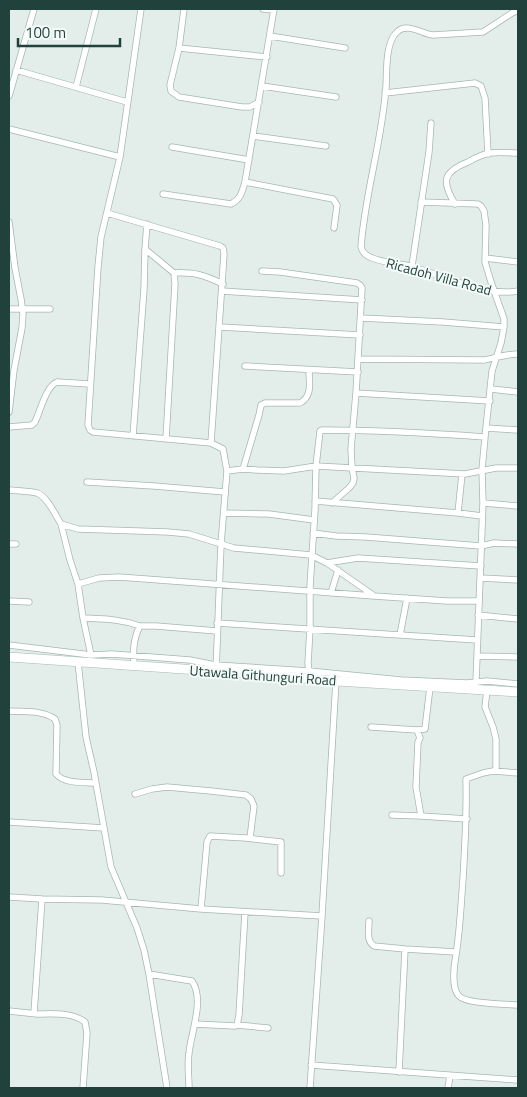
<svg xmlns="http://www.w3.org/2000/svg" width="527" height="1097" font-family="'Titillium Web',sans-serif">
	<rect width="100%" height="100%" fill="#e3eeea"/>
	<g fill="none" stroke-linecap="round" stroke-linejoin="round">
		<defs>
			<path id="street" d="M 141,9 L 120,157 L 101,237 L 98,267 L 88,425 L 90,430 L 93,432 L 211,443 L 223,449 L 227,471 L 221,544 L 216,672
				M 184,9 L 179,48 L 170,85 L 171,91 L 179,97 L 242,107 L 250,107 L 259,102
				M 263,9 L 274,10
				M 518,10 L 512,13 L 483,32 L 433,35 C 422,34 407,22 397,32 C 385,43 387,71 386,87 C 382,141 365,193 361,247 C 362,251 364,254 368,256 C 380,263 400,263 413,267 C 444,276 487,297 518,291
				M 270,36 L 345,48
				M 179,48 L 267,57
				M 16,70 L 127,102
				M 262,86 L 336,97
				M 76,87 L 96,9
				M 385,93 L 475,83 L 481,86 L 485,98 L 488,154
				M 9,96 L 34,9
				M 9,129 L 120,157
				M 253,136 L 326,146
				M 172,147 L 249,160
				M 245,182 L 333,199 L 337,205 L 334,228
				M 163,194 L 231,204 C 241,199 242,192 245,182 L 274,9
				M 421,202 L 478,204 L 481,206 L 484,211 L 486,225 L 485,262 L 491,282 L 504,319 L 504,327 L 501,343 L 492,371 L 485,437 L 482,470 L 483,503 L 477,656 L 476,682 L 472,689
				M 455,204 C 441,181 443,172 468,162 C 475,158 483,154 490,153 C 500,152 509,153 518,153
				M 107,213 L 220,246 L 223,248 L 224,254 L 211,443
				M 9,222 L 15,268 L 21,299 L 23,314 L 22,328 L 14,370 L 9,412
				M 145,249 L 174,273 C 195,272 204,275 223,284
				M 485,258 L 518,262
				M 412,266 L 429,152 L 431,123
				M 262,271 L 280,272 L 357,283 L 360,285 L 362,288 L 356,393 L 351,449 L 352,468 L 354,478 L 353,483 L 349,488 L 332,503
				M 222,291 L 362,300
				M 9,309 L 50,309
				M 361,318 L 443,322 L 504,327
				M 220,327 L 360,335
				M 359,359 L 484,360 C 495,358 506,354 518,354
				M 245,366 L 358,372
				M 491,389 L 518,392
				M 356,393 L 490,401
				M 9,427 L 32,425 L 35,422 C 40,412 46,386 57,382 L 90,384
				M 486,428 L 518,430
				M 133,436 L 144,289 L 145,249 L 147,224
				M 166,439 L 175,284 L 174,273
				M 243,469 L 259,415 L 261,405 L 265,403 L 300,403 C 313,396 309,382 309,370
				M 227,471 L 243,469 L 257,470 L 284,471 L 316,466 L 465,474 L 496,468 L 518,468
				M 87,482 L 154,486 L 225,492
				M 9,490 C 18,491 28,491 37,493 C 47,496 56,516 61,524 L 78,529 L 168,532 L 189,534 L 234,548 L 311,555 L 327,563 L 373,595
				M 315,501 L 458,513 L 482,516
				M 483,503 L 518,506
				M 224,513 L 269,514 L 314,520
				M 458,513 L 462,474
				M 61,524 L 70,560 L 78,584 L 83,618 L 91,655
				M 313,533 L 336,536 L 366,537 L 481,546 L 494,543 L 518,544
				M 9,544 L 16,544
				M 327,563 L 358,558 L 481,566
				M 480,578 L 518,580
				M 78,584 L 99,578 L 119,577 L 374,596 L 447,601 L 479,601
				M 331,593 L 338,570
				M 9,601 L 29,602
				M 478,615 L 518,619
				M 83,618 C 103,619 121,619 140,626
				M 217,623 L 477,640
				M 400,635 L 407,598
				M 9,645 L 91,655 L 112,654 L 190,660 L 215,665 L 309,671 L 401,680 L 467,683 L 487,681 L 518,684
				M 477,656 L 518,657
				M 78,662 L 86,737 L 94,772 L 111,867 L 137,928 L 144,950 L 149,974 L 167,1088
				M 134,666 C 133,652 133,639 140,626 L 156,626 L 217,631
				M 309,673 L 308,663 L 310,628 L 310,586 L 315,510 L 316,466 L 320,431 L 322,430 C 376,430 430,433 485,437
				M 487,690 L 485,707 L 493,727 L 496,739 L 496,771
				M 9,711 C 24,712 42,710 55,719 L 57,725 L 56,774 C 65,784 83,782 96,783
				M 371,727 L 417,730
				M 518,773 L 493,771 L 483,773 L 466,779 C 467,813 465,845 463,879 C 461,904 460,930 456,955 C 454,965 451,988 459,996 C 466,1004 506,1004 518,1005
				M 135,794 L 152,789 L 167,787 L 211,791 L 246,795 L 251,799 L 254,806 L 250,838
				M 392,815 L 421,816 L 467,819
				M 421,816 L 416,787 L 418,742 L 420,738 L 417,730 L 425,729 L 430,687
				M 9,822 L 104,828
				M 9,897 L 42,899 L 102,900 L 201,909 L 322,916
				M 201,909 L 207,842 L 210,836 L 246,838 L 281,842 L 281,873
				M 369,921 C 369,930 366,941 374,946 L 405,949 L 456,952
				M 149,974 L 192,981 C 205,1000 191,1032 189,1053 C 187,1064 189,1077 189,1088
				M 9,1011 C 18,1012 28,1013 37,1014 C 53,1014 72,1012 85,1022 L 87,1033 L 83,1088
				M 34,1013 L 42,899
				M 195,1024 L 235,1026 L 237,1025 L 268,1028
				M 237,1025 L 239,1015 L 245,912
				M 311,1065 L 518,1080
				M 399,1072 L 405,949
				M 310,1088 L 322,916 L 336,681
				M 448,1088 L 450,1076"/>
			<path id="secondary" d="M 9,657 L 270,675 L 336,681 L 518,692"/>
		</defs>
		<use href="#street" stroke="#a5b7b2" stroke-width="7"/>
		<use href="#secondary" stroke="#a0bbb4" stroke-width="10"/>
		<use href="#street" stroke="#fff" stroke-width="5.5"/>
		<use href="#secondary" stroke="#fff" stroke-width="9"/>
	</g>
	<g text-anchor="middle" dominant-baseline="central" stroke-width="4" stroke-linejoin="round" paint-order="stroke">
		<g font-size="14" fill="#21423c" stroke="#f4faf8">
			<text transform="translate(439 276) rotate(15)">Ricadoh Villa Road</text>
			<text transform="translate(263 675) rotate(4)">Utawala Githunguri Road</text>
		</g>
	</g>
	<rect width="527" height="1097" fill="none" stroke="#21423c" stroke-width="20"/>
	<path d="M18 38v8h102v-8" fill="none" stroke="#21423c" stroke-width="2.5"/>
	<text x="25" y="38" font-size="15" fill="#21423c" stroke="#f4faf8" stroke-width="4" paint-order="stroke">100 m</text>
</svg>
